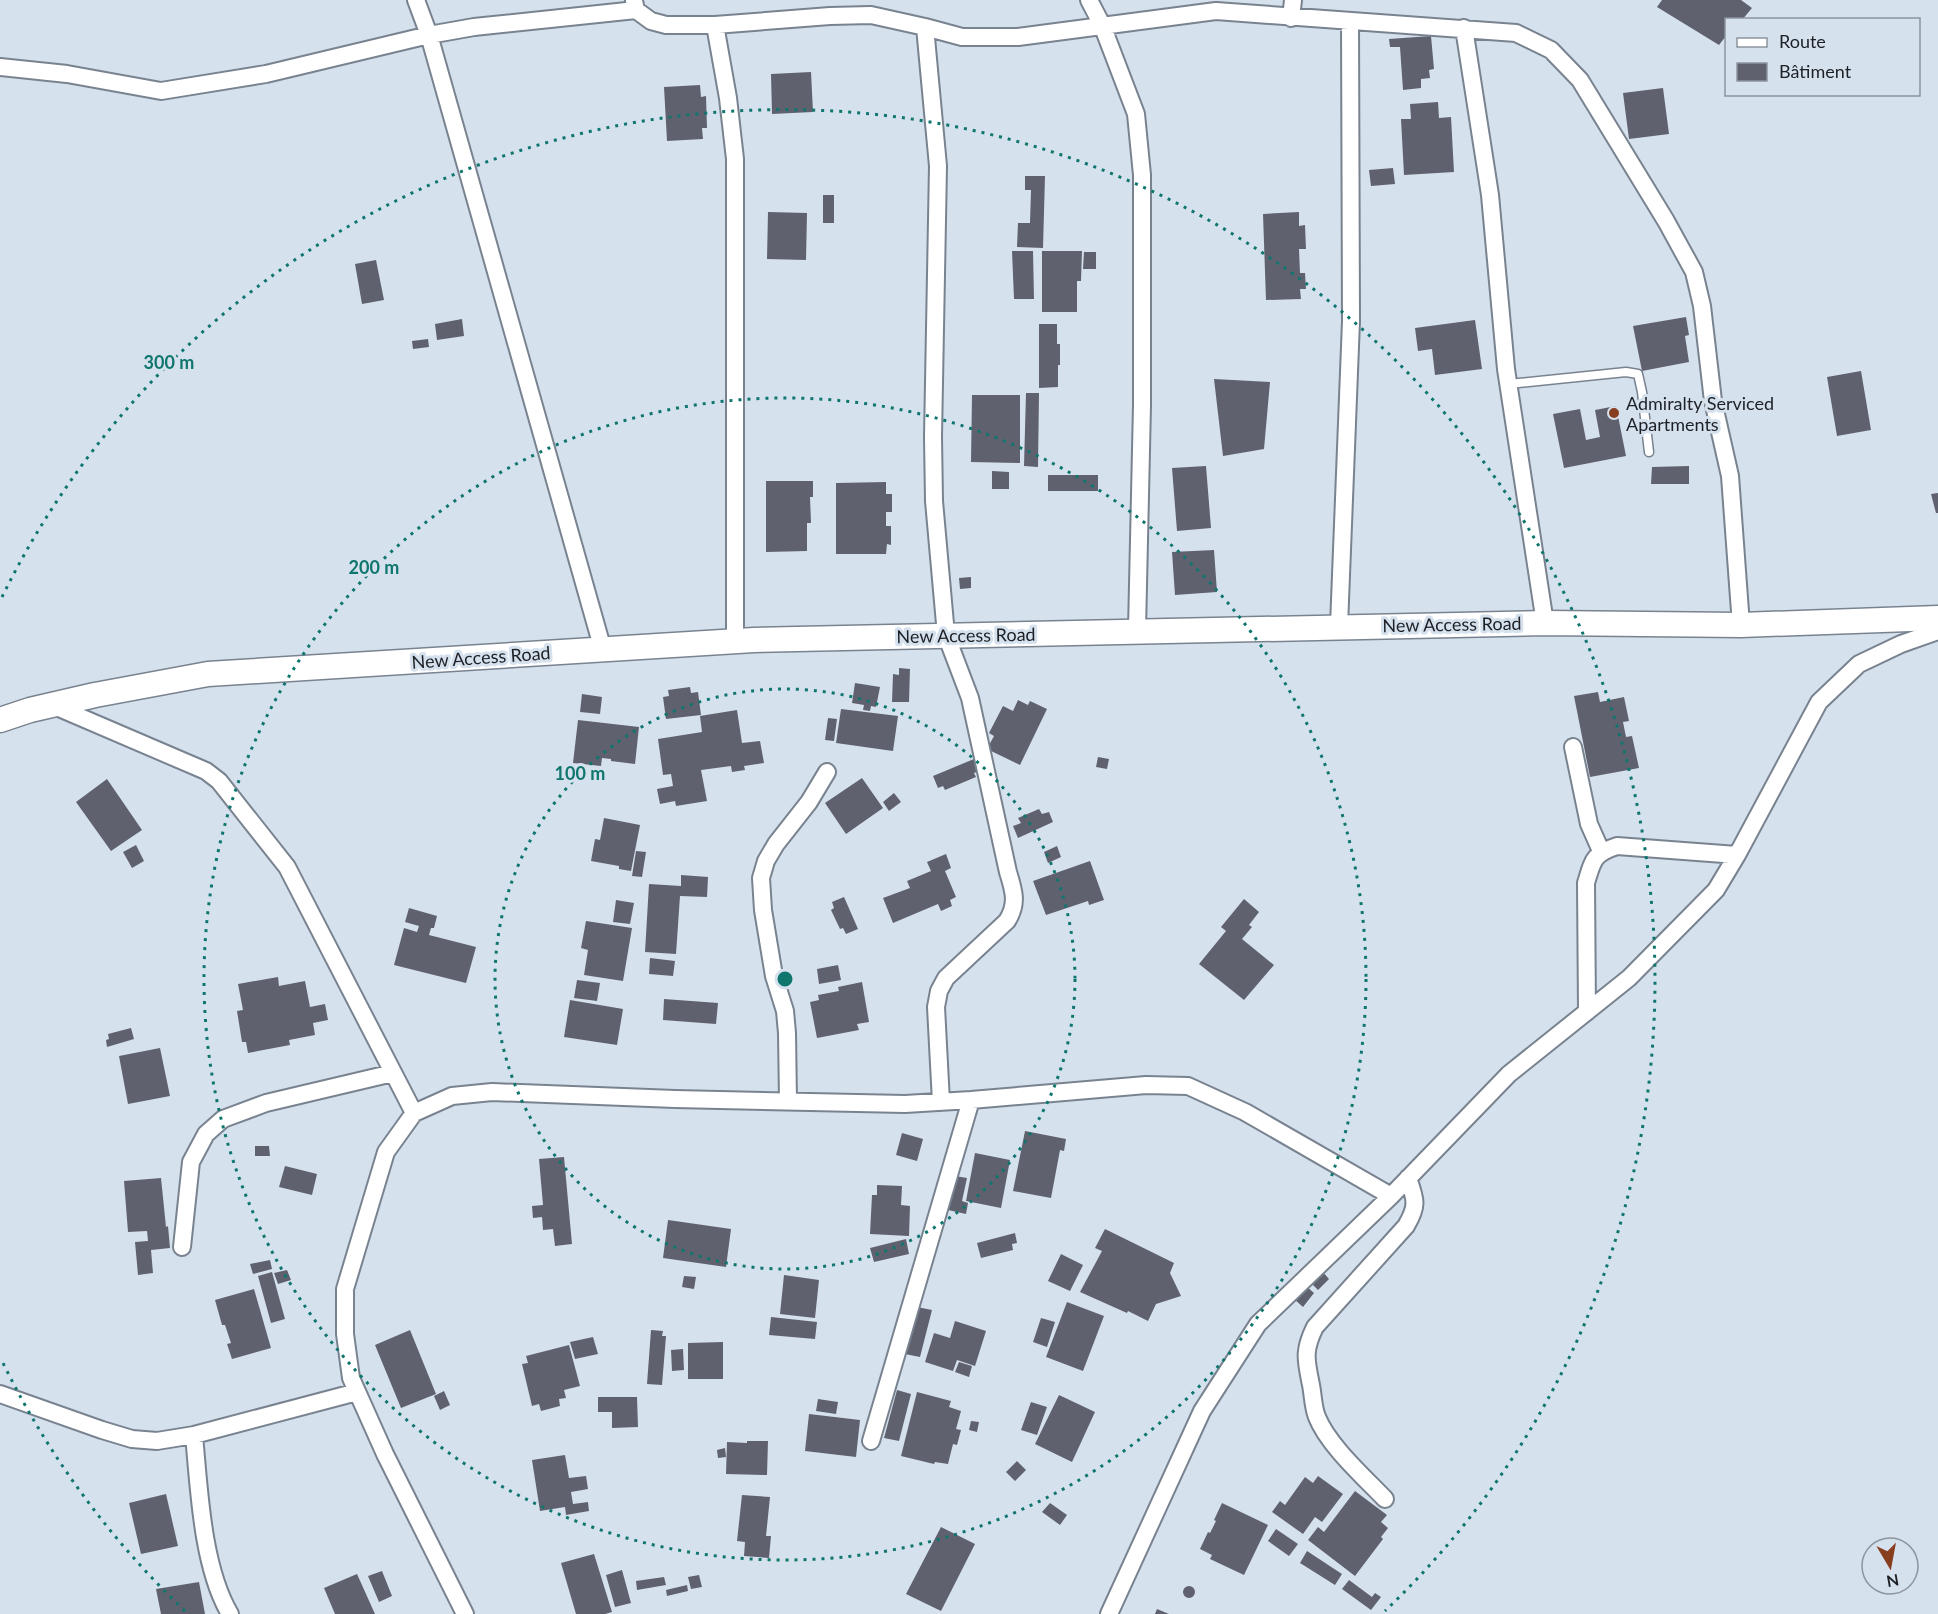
<svg xmlns="http://www.w3.org/2000/svg" width="1938" height="1614" font-family="Lato,sans-serif">
	<rect width="100%" height="100%" fill="#d6e1ee"/>
	<path fill="#60616f" d="M 1662,0 L 1741,0 L 1752,8 L 1742,20 L 1726,20 L 1726,36 L 1719,45 L 1657,7 Z
		M 1431,36 L 1434,69 L 1429,70 L 1430,78 L 1421,79 L 1421,88 L 1403,90 L 1400,47 L 1390,47 L 1389,39 Z
		M 811,72 L 813,112 L 772,114 L 771,74 Z
		M 700,85 L 701,97 L 706,96 L 707,128 L 702,128 L 703,139 L 667,141 L 664,87 Z
		M 1663,88 L 1669,134 L 1629,139 L 1623,93 Z
		M 1438,102 L 1439,118 L 1451,117 L 1454,172 L 1404,175 L 1401,119 L 1411,119 L 1410,104 Z
		M 1393,168 L 1395,184 L 1371,186 L 1369,170 Z
		M 1025,176 L 1045,176 L 1043,248 L 1017,247 L 1018,223 L 1030,223 L 1031,190 L 1025,190 Z
		M 823,195 L 834,195 L 834,223 L 823,223 Z
		M 768,212 L 807,213 L 806,260 L 767,259 Z
		M 1299,212 L 1299,226 L 1305,225 L 1306,249 L 1299,249 L 1300,273 L 1305,273 L 1306,289 L 1300,289 L 1301,299 L 1266,300 L 1263,214 Z
		M 1012,251 L 1033,251 L 1034,299 L 1014,299 Z
		M 1042,251 L 1082,251 L 1081,281 L 1077,281 L 1077,312 L 1042,312 Z
		M 1084,252 L 1096,252 L 1096,269 L 1083,269 Z
		M 376,260 L 384,300 L 362,304 L 355,264 Z
		M 1686,317 L 1689,335 L 1685,336 L 1689,362 L 1642,371 L 1633,326 Z
		M 462,319 L 464,336 L 437,340 L 435,324 Z
		M 1475,320 L 1482,369 L 1435,375 L 1432,349 L 1418,351 L 1415,328 Z
		M 1039,324 L 1057,324 L 1057,344 L 1060,344 L 1060,365 L 1058,365 L 1058,387 L 1039,388 Z
		M 428,339 L 429,347 L 413,349 L 412,341 Z
		M 1861,371 L 1871,430 L 1837,436 L 1827,377 Z
		M 1214,379 L 1270,382 L 1264,449 L 1223,456 Z
		M 1026,393 L 1039,393 L 1038,467 L 1024,466 Z
		M 972,395 L 1020,395 L 1020,463 L 971,462 Z
		M 1616,406 L 1626,456 L 1564,468 L 1553,414 L 1580,409 L 1586,440 L 1600,437 L 1595,410 Z
		M 1206,466 L 1211,528 L 1177,531 L 1172,468 Z
		M 1689,466 L 1689,484 L 1651,484 L 1652,467 Z
		M 992,471 L 1009,472 L 1009,489 L 992,489 Z
		M 1048,475 L 1098,475 L 1098,491 L 1048,491 Z
		M 766,481 L 813,481 L 813,497 L 810,497 L 811,523 L 807,523 L 807,551 L 766,552 Z
		M 886,482 L 886,494 L 892,494 L 892,512 L 886,512 L 886,526 L 891,526 L 891,545 L 887,544 L 886,554 L 836,554 L 836,483 Z
		M 1938,493 L 1938,513 L 1936,513 L 1931,494 Z
		M 1214,550 L 1217,592 L 1175,595 L 1172,552 Z
		M 971,577 L 971,588 L 960,589 L 959,578 Z
		M 899,668 L 910,669 L 909,702 L 892,702 L 893,674 L 899,675 Z
		M 855,683 L 880,687 L 876,707 L 871,706 L 870,711 L 863,710 L 864,705 L 852,703 Z
		M 690,687 L 691,693 L 698,692 L 701,715 L 666,719 L 663,697 L 669,696 L 668,690 Z
		M 1598,692 L 1600,702 L 1624,697 L 1629,721 L 1623,722 L 1626,737 L 1632,736 L 1639,768 L 1590,777 L 1574,696 Z
		M 582,694 L 602,697 L 600,714 L 580,712 Z
		M 1018,700 L 1028,705 L 1030,701 L 1047,709 L 1020,765 L 987,749 L 994,736 L 989,733 L 1003,706 L 1013,711 Z
		M 841,709 L 898,716 L 893,751 L 836,743 Z
		M 737,710 L 742,743 L 760,741 L 764,763 L 744,766 L 745,770 L 732,772 L 731,766 L 701,770 L 707,801 L 676,806 L 675,801 L 660,804 L 657,789 L 673,786 L 671,774 L 663,775 L 658,739 L 702,732 L 700,716 Z
		M 828,718 L 837,719 L 834,741 L 825,740 Z
		M 578,720 L 639,727 L 635,764 L 611,761 L 611,759 L 602,758 L 601,766 L 573,763 Z
		M 1098,757 L 1109,759 L 1107,769 L 1096,767 Z
		M 974,759 L 979,771 L 974,773 L 976,777 L 945,790 L 943,786 L 938,788 L 933,776 Z
		M 862,778 L 883,808 L 846,834 L 825,803 Z
		M 107,779 L 142,830 L 111,851 L 76,802 Z
		M 894,793 L 901,802 L 889,811 L 883,802 Z
		M 1039,809 L 1042,814 L 1049,812 L 1053,822 L 1018,838 L 1013,826 L 1021,823 L 1018,818 Z
		M 604,818 L 640,825 L 631,871 L 619,869 L 619,866 L 591,861 L 595,839 L 600,840 Z
		M 136,845 L 144,861 L 132,868 L 123,852 Z
		M 1057,846 L 1061,857 L 1048,863 L 1044,852 Z
		M 636,851 L 646,852 L 642,877 L 632,876 Z
		M 946,854 L 951,868 L 945,871 L 956,897 L 950,900 L 952,906 L 941,911 L 938,904 L 893,923 L 883,898 L 910,888 L 907,881 L 931,871 L 927,862 Z
		M 1090,861 L 1104,900 L 1089,905 L 1088,901 L 1046,915 L 1033,881 Z
		M 681,875 L 708,877 L 707,897 L 680,896 L 676,954 L 645,952 L 649,884 L 681,886 Z
		M 844,897 L 858,929 L 846,934 L 843,928 L 840,929 L 831,910 L 834,908 L 832,902 Z
		M 1244,899 L 1259,912 L 1249,925 L 1252,927 L 1242,939 L 1274,965 L 1244,1000 L 1199,964 L 1226,931 L 1221,927 Z
		M 616,900 L 634,903 L 630,924 L 613,922 Z
		M 409,908 L 437,916 L 434,928 L 431,928 L 429,935 L 476,947 L 466,983 L 394,965 L 404,928 L 417,932 L 419,926 L 405,922 Z
		M 586,921 L 632,928 L 623,981 L 584,975 L 588,950 L 581,948 Z
		M 650,958 L 675,961 L 673,976 L 649,974 Z
		M 838,965 L 841,980 L 819,984 L 817,969 Z
		M 278,977 L 279,986 L 305,981 L 310,1007 L 325,1004 L 328,1020 L 313,1023 L 315,1035 L 289,1040 L 290,1045 L 248,1053 L 246,1042 L 242,1042 L 237,1011 L 243,1010 L 238,984 Z
		M 577,980 L 600,983 L 597,1001 L 574,998 Z
		M 862,982 L 869,1022 L 857,1024 L 859,1030 L 817,1038 L 810,1002 L 819,1000 L 818,995 L 839,991 L 838,987 Z
		M 664,999 L 718,1003 L 716,1024 L 663,1020 Z
		M 570,1000 L 623,1009 L 617,1045 L 564,1037 Z
		M 131,1028 L 134,1039 L 107,1047 L 106,1040 L 109,1039 L 108,1034 Z
		M 160,1048 L 170,1096 L 128,1104 L 119,1056 Z
		M 1025,1131 L 1066,1139 L 1064,1151 L 1060,1150 L 1051,1198 L 1013,1191 Z
		M 902,1133 L 923,1139 L 917,1161 L 896,1155 Z
		M 255,1146 L 269,1146 L 270,1156 L 255,1156 Z
		M 975,1153 L 1010,1160 L 1001,1208 L 966,1201 Z
		M 564,1157 L 572,1244 L 555,1246 L 553,1229 L 543,1230 L 542,1217 L 533,1218 L 532,1206 L 543,1205 L 539,1159 Z
		M 285,1166 L 317,1174 L 312,1195 L 279,1187 Z
		M 955,1176 L 967,1178 L 962,1201 L 968,1203 L 966,1214 L 948,1210 Z
		M 161,1178 L 166,1227 L 168,1226 L 170,1248 L 151,1250 L 153,1273 L 138,1275 L 135,1242 L 148,1241 L 147,1231 L 128,1232 L 124,1181 Z
		M 877,1185 L 902,1186 L 901,1205 L 910,1206 L 909,1236 L 870,1234 L 872,1195 L 877,1195 Z
		M 668,1220 L 731,1229 L 726,1267 L 663,1258 Z
		M 1105,1229 L 1174,1263 L 1170,1273 L 1181,1296 L 1156,1304 L 1148,1321 L 1128,1311 L 1127,1313 L 1080,1292 L 1102,1251 L 1095,1248 Z
		M 1015,1233 L 1017,1243 L 1012,1244 L 1013,1250 L 981,1258 L 977,1243 Z
		M 906,1239 L 909,1254 L 874,1262 L 870,1248 Z
		M 1061,1254 L 1083,1265 L 1070,1291 L 1048,1281 Z
		M 270,1260 L 272,1269 L 253,1274 L 250,1264 Z
		M 287,1270 L 291,1280 L 278,1284 L 274,1273 Z
		M 1322,1271 L 1329,1279 L 1318,1290 L 1310,1282 Z
		M 272,1272 L 285,1319 L 271,1323 L 258,1276 Z
		M 784,1275 L 819,1280 L 815,1318 L 780,1314 Z
		M 684,1276 L 696,1277 L 694,1289 L 682,1287 Z
		M 1306,1286 L 1314,1293 L 1303,1307 L 1294,1299 Z
		M 254,1289 L 271,1348 L 232,1359 L 227,1344 L 231,1343 L 225,1325 L 222,1325 L 215,1300 Z
		M 1067,1302 L 1104,1316 L 1083,1371 L 1046,1357 Z
		M 917,1307 L 932,1310 L 920,1357 L 905,1354 Z
		M 771,1317 L 817,1322 L 815,1339 L 769,1335 Z
		M 1041,1318 L 1055,1322 L 1047,1347 L 1033,1342 Z
		M 955,1321 L 986,1331 L 975,1366 L 957,1360 L 953,1371 L 925,1362 L 934,1333 L 950,1338 Z
		M 410,1330 L 436,1394 L 401,1408 L 375,1345 Z
		M 651,1330 L 663,1331 L 662,1336 L 666,1336 L 662,1385 L 647,1384 Z
		M 593,1337 L 598,1354 L 575,1359 L 570,1342 Z
		M 723,1342 L 723,1379 L 688,1379 L 688,1343 Z
		M 569,1345 L 580,1386 L 564,1390 L 566,1398 L 559,1399 L 560,1406 L 541,1411 L 539,1404 L 532,1406 L 522,1364 L 528,1363 L 526,1356 Z
		M 683,1349 L 684,1370 L 672,1371 L 671,1350 Z
		M 959,1362 L 972,1366 L 969,1377 L 955,1372 Z
		M 897,1390 L 911,1394 L 899,1441 L 884,1438 Z
		M 444,1391 L 450,1405 L 440,1410 L 434,1396 Z
		M 917,1392 L 951,1401 L 949,1407 L 961,1411 L 956,1429 L 961,1430 L 957,1445 L 953,1444 L 948,1464 L 935,1462 L 934,1464 L 901,1456 Z
		M 1059,1395 L 1095,1412 L 1072,1462 L 1035,1444 Z
		M 598,1397 L 637,1397 L 638,1427 L 612,1428 L 612,1412 L 598,1412 Z
		M 818,1399 L 838,1402 L 836,1414 L 816,1411 Z
		M 1031,1402 L 1047,1407 L 1037,1435 L 1021,1430 Z
		M 809,1414 L 860,1420 L 856,1457 L 805,1451 Z
		M 971,1421 L 979,1422 L 977,1432 L 969,1430 Z
		M 747,1441 L 768,1441 L 767,1475 L 726,1474 L 727,1442 L 747,1443 Z
		M 725,1448 L 726,1457 L 718,1458 L 717,1450 Z
		M 565,1455 L 569,1478 L 586,1476 L 588,1489 L 571,1492 L 573,1504 L 588,1502 L 589,1511 L 566,1515 L 565,1507 L 540,1511 L 532,1460 Z
		M 1017,1461 L 1026,1470 L 1015,1481 L 1006,1472 Z
		M 1318,1476 L 1343,1494 L 1322,1522 L 1315,1517 L 1303,1534 L 1272,1512 L 1280,1501 L 1285,1505 L 1305,1477 L 1313,1483 Z
		M 1355,1491 L 1387,1515 L 1381,1522 L 1388,1528 L 1381,1537 L 1383,1539 L 1355,1576 L 1308,1540 L 1318,1527 L 1324,1532 Z
		M 166,1494 L 178,1546 L 141,1554 L 129,1503 Z
		M 742,1495 L 770,1497 L 766,1536 L 771,1536 L 769,1558 L 744,1556 L 745,1542 L 737,1541 Z
		M 1050,1503 L 1067,1515 L 1060,1525 L 1042,1512 Z
		M 1222,1503 L 1268,1525 L 1244,1575 L 1210,1559 L 1212,1555 L 1200,1549 L 1208,1532 L 1210,1533 L 1216,1521 L 1214,1520 Z
		M 941,1527 L 975,1544 L 941,1611 L 906,1594 Z
		M 1276,1529 L 1298,1544 L 1289,1556 L 1268,1541 Z
		M 1307,1551 L 1342,1574 L 1335,1585 L 1300,1563 Z
		M 594,1554 L 612,1612 L 605,1614 L 576,1614 L 561,1563 Z
		M 622,1570 L 631,1603 L 615,1607 L 606,1575 Z
		M 382,1571 L 392,1596 L 379,1602 L 368,1576 Z
		M 357,1574 L 375,1614 L 335,1614 L 324,1588 Z
		M 699,1575 L 702,1587 L 691,1589 L 688,1577 Z
		M 664,1577 L 666,1585 L 637,1590 L 636,1581 Z
		M 1349,1580 L 1372,1597 L 1375,1593 L 1381,1597 L 1371,1610 L 1342,1589 Z
		M 199,1582 L 205,1614 L 161,1614 L 156,1589 Z
		M 687,1585 L 688,1591 L 667,1596 L 666,1590 Z
		M1183 1592a6 6 0 1 1 12 0a6 6 0 1 1-12 0Z
		M 1157,1609 L 1169,1614 L 1155,1614 Z"/>
	<g fill="none" stroke-linecap="round" stroke-linejoin="round">
		<defs>
			<path id="service" d="M 1509,384 L 1626,372 L 1638,374 L 1642,392 L 1649,452"/>
			<path id="minor" d="M 416,0 L 429,35 L 603,650
				M 1089,0 L 1102,25 L 1136,114 L 1142,175 L 1142,405 L 1137,630
				M 634,1 L 636,10 L 651,21 L 666,25 L 715,25 L 830,16 L 871,15 L 925,27
				M 1291,18 L 1293,0
				M 715,25 L 728,98 L 735,159 L 735,641
				M 1464,28 L 1490,195 L 1506,369 L 1545,623
				M 0,67 L 67,74 L 161,91 L 266,74 L 429,35 L 474,27 L 636,10
				M 1339,626 L 1351,321 L 1350,22
				M 52,705 L 206,771 L 219,781 L 287,867 L 414,1113
				M 1573,747 L 1589,824 L 1601,851
				M 1587,1012 L 1586,883 C 1593,860 1593,854 1617,846 L 1737,855
				M 788,1101 L 787,1033 L 785,1011 L 774,976 L 763,910 L 761,878 L 766,861 L 776,844 L 809,802 L 827,772
				M 941,1102 L 936,1007 L 939,991 L 946,978 L 1007,921 C 1018,904 1014,891 1008,872 L 970,698 L 946,635 L 934,501 L 933,437 L 938,166 L 925,27 L 962,37 L 1018,37 L 1216,11 L 1516,33 L 1551,50 L 1580,80 L 1666,221 L 1694,272 L 1702,306 L 1713,401 L 1730,476 L 1741,625
				M 182,1247 L 191,1162 L 206,1134 L 223,1119 L 266,1103 L 393,1073
				M 0,1394 L 102,1430 L 132,1439 L 157,1441 L 194,1435 L 357,1392
				M 194,1435 C 199,1488 202,1567 230,1614
				M 871,1441 L 971,1100
				M 1385,1499 C 1364,1477 1328,1445 1317,1417 C 1313,1407 1313,1395 1311,1385 C 1306,1360 1303,1351 1315,1327 L 1406,1226 C 1418,1206 1416,1200 1408,1178
				M 465,1614 L 385,1454 L 351,1378 L 345,1334 L 345,1289 L 386,1152 L 414,1113 L 452,1096 L 492,1092 L 675,1099 L 905,1104 L 971,1100 L 1146,1085 L 1188,1086 L 1245,1112 L 1391,1196
				M 1109,1614 L 1202,1411 L 1258,1324 L 1391,1196 L 1509,1074 L 1629,978 L 1716,890 L 1737,855 L 1819,702 L 1859,664 L 1901,644 L 1938,631"/>
			<path id="secondary" d="M 0,720 L 30,710 L 95,695 L 208,674 L 754,640 L 1545,623 L 1741,625 L 1938,618"/>
		</defs>
		<use href="#service" stroke="#798390" stroke-width="11"/>
		<use href="#minor" stroke="#798390" stroke-width="20"/>
		<use href="#secondary" stroke="#798390" stroke-width="27"/>
		<use href="#service" stroke="#fff" stroke-width="8"/>
		<use href="#minor" stroke="#fff" stroke-width="16"/>
		<use href="#secondary" stroke="#fff" stroke-width="24"/>
	</g>
	<g fill="none" stroke="#0f766e" stroke-width="3" stroke-dasharray="3 6">
		<circle cx="785" cy="979" r="290"/>
		<circle cx="785" cy="979" r="581"/>
		<path d="M185 1611A871 871 0 0 1 2 1361M2 597A871 871 0 1 1 1385 1611"/>
	</g>
	<circle fill="#873f20" stroke="#d6e1ee" stroke-width="2" cx="1614" cy="413" r="6"/>
	<g text-anchor="middle" dominant-baseline="central" stroke-width="6" stroke-linejoin="round" paint-order="stroke">
		<g font-size="18" fill="#1d2025" stroke="#d6e1ee" text-anchor="start">
			<text x="1626" y="403">Admiralty Serviced<tspan x="1626" dy="21">Apartments</tspan></text>
		</g>
		<g font-size="18" fill="#1d2025" stroke="#d6e1ee">
			<text transform="translate(1452 624) rotate(-1)">New Access Road</text>
			<text transform="translate(966 635) rotate(-1)">New Access Road</text>
			<text transform="translate(481 657) rotate(-4)">New Access Road</text>
		</g>
	</g>
	<circle cx="785" cy="979" r="9" fill="#0f766e" stroke="#d6e1ee" stroke-width="3"/>
	<g font-size="18" text-anchor="middle" font-weight="bold" fill="#0f766e" stroke="#d6e1ee" stroke-width="6" stroke-linejoin="round" paint-order="stroke">
		<text x="169" y="369">300 m</text>
		<text x="374" y="574">200 m</text>
		<text x="580" y="780">100 m</text>
	</g>
	<rect x="1725" y="18" width="195" height="78" fill="#d6e1ee" stroke="#8c949e" stroke-width="1.5"/>
	<rect x="1737" y="38" width="30" height="9" fill="#ffffff" stroke="#8c949e" stroke-width="1.5"/>
	<text x="1779" y="48" font-size="18" fill="#1d2025">Route</text>
	<rect x="1737" y="63" width="30" height="18" fill="#60616f" stroke="#8c949e" stroke-width="1.5"/>
	<text x="1779" y="78" font-size="18" fill="#1d2025">Bâtiment</text>
	<g transform="translate(1890 1566) rotate(170)"><circle r="28" fill="#d6e1ee" stroke="#8c949e" stroke-width="1.5"/>
	<path d="M0-4.5L10 22L0 15L-10 22Z" fill="#873f20"/>
	<text y="-9" font-size="16" font-weight="bold" text-anchor="middle" fill="#1d2025">N</text>
	</g>
</svg>
